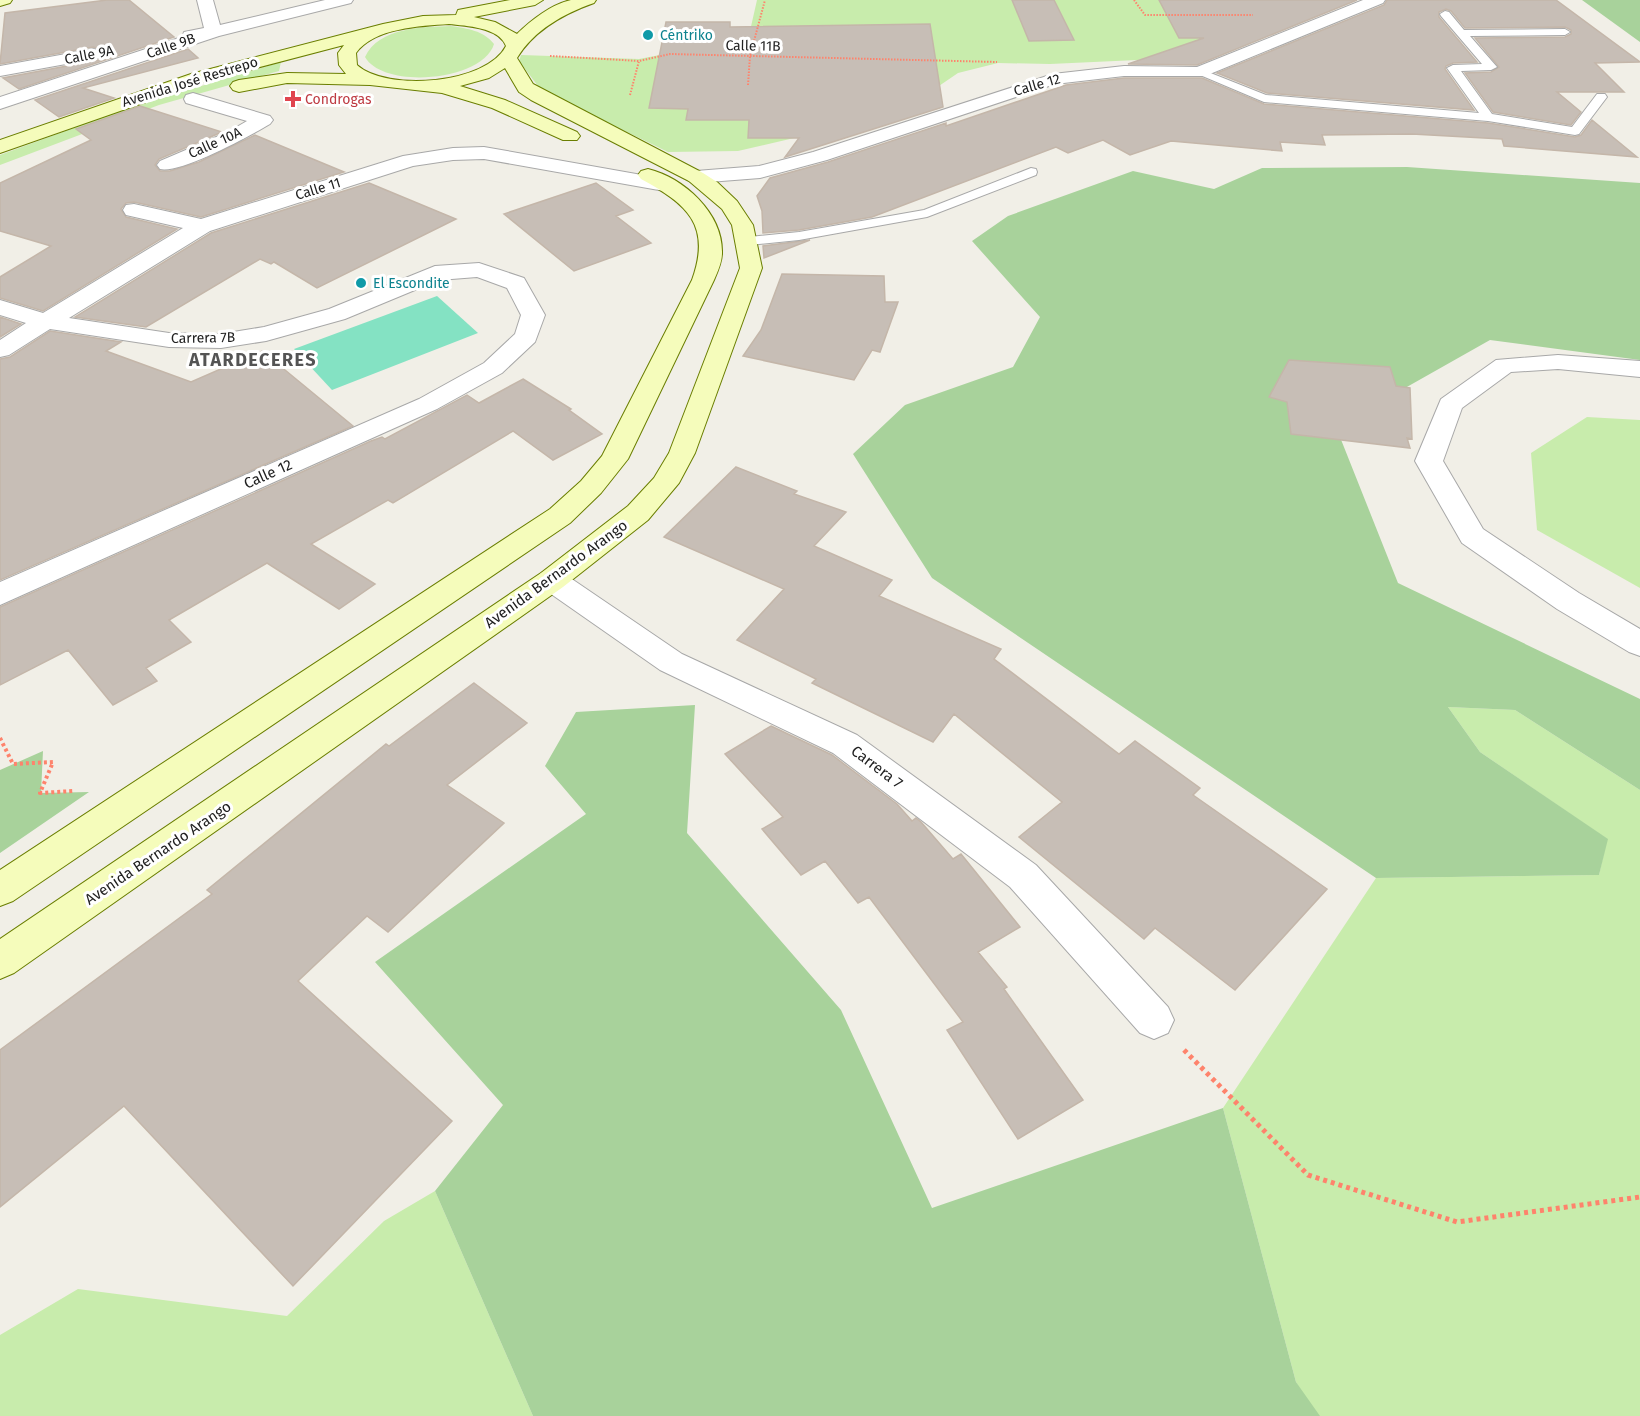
<svg xmlns="http://www.w3.org/2000/svg" width="1640" height="1416" font-family="'Fira Sans',sans-serif">
	<rect width="100%" height="100%" fill="#f1efe7"/>
	<path fill="#c8ecac" d="M 757,0 L 1325,0 L 1159,59 L 1050,64 L 998,63 L 958,73 L 936,88 L 807,135 L 738,151 L 668,152 L 541,90 L 519,61 L 521,55 L 639,59 L 670,53 L 745,53 Z
		M 451,26 C 468,29 483,30 494,44 C 483,81 384,90 365,57 C 379,27 423,27 451,26 Z
		M 281,62 L 279,71 L 159,105 L 0,165 L 0,155 L 125,109 Z
		M 1587,417 L 1640,420 L 1640,588 L 1537,530 L 1531,453 Z
		M 1448,707 L 1515,710 L 1640,790 L 1640,1416 L 1314,1416 L 1296,1382 L 1223,1108 L 1376,878 L 1599,875 L 1607,839 L 1480,752 Z
		M 435,1191 L 533,1416 L 0,1416 L 0,1335 L 78,1289 L 287,1316 L 384,1221 Z"/>
	<path fill="#a8d29b" d="M 1582,0 L 1640,0 L 1640,42 Z
		M 1407,167 L 1640,183 L 1640,360 L 1490,340 L 1336,427 L 1398,583 L 1640,699 L 1640,790 L 1515,710 L 1448,707 L 1480,752 L 1608,839 L 1599,875 L 1376,878 L 932,578 L 853,454 L 905,405 L 1013,367 L 1040,317 L 972,241 L 1008,216 L 1133,171 L 1214,189 L 1262,168 Z
		M 695,705 L 687,833 L 841,1010 L 932,1208 L 1223,1108 L 1296,1382 L 1320,1416 L 533,1416 L 435,1191 L 503,1105 L 375,962 L 586,814 L 545,766 L 576,712 Z
		M 43,751 L 41,793 L 89,792 L 0,853 L 0,770 Z"/>
	<path fill="#84e2c3" d="M 437,296 L 478,333 L 332,390 L 294,349 Z"/>
	<path fill="#c7beb6" stroke="#c4b6a9" stroke-width="1.5" d="M 107,0 L 129,0 L 174,37 L 19,89 L 3,78 L 99,60 L 104,54 L 101,49 L 93,47 L 0,64 L 5,13 Z
		M 1012,0 L 1054,0 L 1074,40 L 1029,41 Z
		M 1159,0 L 1357,0 L 1197,65 L 1128,64 L 1204,38 L 1179,38 Z
		M 1387,0 L 1556,0 L 1640,62 L 1595,63 L 1624,92 L 1557,92 L 1581,112 L 1571,125 L 1493,112 L 1465,73 L 1491,72 L 1499,67 L 1475,38 L 1565,37 L 1571,34 L 1571,30 L 1565,27 L 1465,28 L 1451,11 L 1446,9 L 1439,12 L 1439,17 L 1477,62 L 1453,63 L 1446,66 L 1445,69 L 1474,110 L 1267,93 L 1217,73 L 1384,5 Z
		M 666,22 L 730,22 L 730,27 L 930,24 L 943,107 L 785,157 L 799,138 L 748,138 L 749,120 L 686,120 L 688,109 L 649,108 Z
		M 188,49 L 198,58 L 83,88 L 114,98 L 59,117 L 35,100 Z
		M 1124,78 L 1202,78 L 1264,104 L 1488,123 L 1575,137 L 1581,135 L 1592,120 L 1637,157 L 1504,146 L 1502,139 L 1412,134 L 1322,135 L 1325,145 L 1280,142 L 1282,151 L 1171,141 L 1130,155 L 1103,140 L 1068,153 L 1056,147 L 872,217 L 799,230 L 763,233 L 762,211 L 757,196 L 770,178 L 828,162 L 946,123 L 946,126 L 1066,85 Z
		M 140,106 L 222,132 L 159,159 L 155,165 L 160,171 L 170,171 L 199,162 L 255,135 L 344,172 L 201,217 L 134,202 L 126,203 L 121,209 L 126,217 L 177,229 L 43,311 L 0,298 L 0,277 L 51,246 L 0,231 L 0,183 L 91,140 L 76,129 Z
		M 369,183 L 456,219 L 317,288 L 274,262 L 271,264 L 260,259 L 146,327 L 75,317 L 211,233 Z
		M 596,183 L 633,210 L 616,216 L 651,243 L 574,271 L 504,214 Z
		M 810,240 L 764,258 L 763,246 Z
		M 782,274 L 884,276 L 885,302 L 898,302 L 880,352 L 872,350 L 854,380 L 743,356 L 761,330 Z
		M 0,317 L 21,324 L 0,337 Z
		M 50,331 L 121,342 L 106,351 L 191,382 L 262,351 L 353,426 L 0,580 L 0,359 L 10,357 Z
		M 1289,360 L 1390,367 L 1396,386 L 1410,388 L 1412,439 L 1407,438 L 1410,448 L 1291,434 L 1287,402 L 1269,397 Z
		M 523,379 L 571,409 L 569,410 L 602,434 L 553,460 L 513,431 L 393,503 L 388,500 L 311,544 L 375,584 L 339,609 L 267,563 L 169,620 L 191,642 L 146,668 L 157,681 L 113,705 L 68,650 L 0,685 L 0,607 L 371,441 L 382,437 L 385,439 L 467,395 L 479,403 Z
		M 736,467 L 797,491 L 794,494 L 846,512 L 814,546 L 892,580 L 879,596 L 1001,649 L 994,659 L 1119,754 L 1135,741 L 1200,788 L 1193,795 L 1327,889 L 1235,990 L 1155,928 L 1144,939 L 1019,837 L 1062,802 L 954,714 L 933,742 L 812,683 L 816,679 L 737,640 L 784,589 L 664,537 Z
		M 474,683 L 527,723 L 447,785 L 504,823 L 388,932 L 367,916 L 298,981 L 452,1121 L 293,1286 L 124,1106 L 0,1207 L 0,1050 L 212,894 L 207,890 L 386,744 L 389,746 Z
		M 771,726 L 832,755 L 897,804 L 912,821 L 916,818 L 921,822 L 953,859 L 961,854 L 1020,927 L 978,952 L 1007,987 L 1004,989 L 1083,1100 L 1018,1139 L 947,1030 L 963,1022 L 869,897 L 858,903 L 825,861 L 801,875 L 762,829 L 783,817 L 725,754 Z"/>
	<g fill="none" stroke-linecap="round" stroke-linejoin="round">
		<defs>
			<path id="lane" d="M 1445,11 L 1449,12 L 1464,30 L 1565,29 L 1570,32 L 1565,35 L 1470,36 L 1497,67 L 1491,70 L 1461,71 L 1492,114 L 1572,127 L 1597,94 L 1605,94 L 1607,97 L 1579,134 L 1575,135 L 1488,121 L 1264,102 L 1193,72 L 1199,69 L 1203,70 L 1266,95 L 1479,113 L 1447,68 L 1453,65 L 1482,64 L 1441,16 L 1440,14 Z
				M 1031,168 L 1036,169 L 1037,172 L 1036,175 L 927,217 L 799,240 L 749,245 L 742,241 L 749,237 L 799,232 L 924,210 Z"/>
			<path id="street" d="M 197,0 L 213,0 L 220,25 L 325,0 L 353,0 L 351,3 L 219,36 L 0,109 L 0,97 L 182,37 L 184,32 L 204,28 Z
				M 1363,0 L 1385,0 L 1383,3 L 1205,76 L 1124,76 L 1055,84 L 827,160 L 760,178 L 696,183 L 689,181 L 686,177 L 689,173 L 696,171 L 759,166 L 813,152 L 1053,74 L 1124,66 L 1197,67 Z
				M 93,49 L 99,50 L 102,54 L 99,58 L 0,76 L 0,66 Z
				M 193,93 L 270,116 L 273,120 L 270,124 C 250,136 180,174 160,169 L 157,165 L 160,161 L 228,132 L 247,121 L 186,103 L 184,99 L 186,95 Z
				M 484,147 L 670,180 L 677,182 L 680,186 L 677,190 L 670,192 L 484,159 L 453,160 L 413,166 L 210,231 L 69,318 L 169,333 L 221,334 L 264,327 L 329,309 L 435,266 L 479,263 L 524,278 L 545,315 L 535,342 L 502,373 L 437,409 L 0,605 L 0,582 L 419,399 L 484,363 L 515,334 L 521,315 L 507,288 L 477,277 L 439,280 L 345,319 L 266,341 L 221,348 L 169,347 L 50,329 L 9,355 L 0,357 L 0,340 L 26,323 L 0,315 L 0,300 L 43,313 L 183,228 L 126,215 L 123,210 L 126,205 L 134,204 L 201,219 L 403,156 L 453,148 Z
				M 1558,355 L 1640,361 L 1640,377 L 1558,369 L 1511,372 L 1462,408 L 1443,461 L 1483,529 L 1579,593 L 1640,629 L 1640,656 L 1629,652 L 1557,609 L 1462,543 L 1415,461 L 1441,399 L 1496,360 Z
				M 552,570 L 563,573 L 682,654 L 857,735 L 1036,865 L 1168,1007 L 1174,1020 L 1168,1033 L 1154,1039 L 1140,1033 L 1010,887 L 833,753 L 660,670 L 541,587 L 537,580 L 541,573 Z"/>
			<path id="secondary" d="M 0,0 L 12,0 L 10,3 L 0,6 Z
				M 510,0 L 543,0 L 535,5 L 474,17 L 495,22 L 517,34 C 531,20 552,4 571,0 C 579,0 588,0 596,0 L 594,3 C 563,14 534,30 517,58 L 533,84 L 703,173 L 717,182 L 737,201 L 753,225 L 762,268 L 695,453 L 679,483 L 648,520 L 563,587 L 14,973 L 0,979 L 0,939 L 541,573 L 628,506 L 654,478 L 669,453 L 740,268 L 732,225 L 722,209 L 689,181 L 531,100 L 519,92 L 505,68 L 489,78 L 460,86 L 505,100 L 577,132 L 580,136 L 577,140 L 563,140 L 492,108 L 442,93 L 370,85 L 287,83 L 239,92 L 233,90 L 230,86 L 233,82 L 239,80 L 287,73 L 346,74 L 339,65 L 338,53 L 344,45 L 203,82 L 0,153 L 0,140 L 191,74 L 383,24 L 423,16 L 456,15 L 458,10 ZM 449,24 C 466,26 499,27 506,46 C 487,84 387,92 357,65 L 356,53 C 374,28 420,26 449,24 Z
				M 648,169 C 684,178 723,213 722,253 C 722,262 718,271 714,280 L 628,459 L 601,493 L 570,523 L 13,901 L 0,906 L 0,870 L 550,509 L 581,481 L 602,456 L 692,280 C 712,225 687,204 641,179 L 638,175 L 641,171 Z"/>
		</defs>
		<use href="#lane" stroke="#a8a8a8" stroke-width="2"/>
		<use href="#street" stroke="#a8a8a8" stroke-width="2"/>
		<use href="#secondary" stroke="#6a7e01" stroke-width="2"/>
		<path stroke="#fe836c" stroke-width="2" stroke-dasharray="1.5 1.5" stroke-linecap="butt" d="M 1134,0 L 1145,15 L 1253,15
			M 550,56 L 639,61 L 670,54 L 997,62
			M 748,85 L 750,56 L 765,0
			M 630,95 L 639,61"/>
		<path stroke="#fe836c" stroke-width="4" stroke-dasharray="3 3" stroke-linecap="butt" d="M 0,738 L 13,764 L 53,762 L 40,793 L 73,791"/>
		<path stroke="#fe836c" stroke-width="5" stroke-dasharray="4 4" stroke-linecap="butt" d="M 1184,1050 L 1308,1175 L 1457,1222 L 1640,1197"/>
		<use href="#lane" fill="#fff" fill-rule="evenodd"/>
		<use href="#street" fill="#fff" fill-rule="evenodd"/>
		<use href="#secondary" fill="#f5fcbb" fill-rule="evenodd"/>
	</g>
	<g fill="#0f9aa8" stroke="#fff" stroke-width="2">
		<circle cx="648" cy="35" r="6"/>
		<circle cx="361" cy="283" r="6"/>
	</g>
	<path fill="#e0444e" stroke="#fff" stroke-width="2" d="M290 90h6v6h6v6h-6v6h-6v-6h-6v-6h6z"/>
	<g text-anchor="middle" dominant-baseline="central" stroke-width="6" stroke-linejoin="round" paint-order="stroke">
		<g font-size="14" fill="#0d838f" stroke="#fff" text-anchor="start">
			<text x="660" y="35">Céntriko</text>
			<text x="373" y="283">El Escondite</text>
		</g>
		<g font-size="14" fill="#212121" stroke="#fff">
			<text transform="translate(171 46) rotate(-19)">Calle 9B</text>
			<text transform="translate(753 46) rotate(1)">Calle 11B</text>
			<text transform="translate(89 55) rotate(-11)">Calle 9A</text>
			<text transform="translate(190 82) rotate(-17)">Avenida José Restrepo</text>
			<text transform="translate(1037 85) rotate(-16)">Calle 12</text>
			<text transform="translate(215 143) rotate(-24)">Calle 10A</text>
			<text transform="translate(318 189) rotate(-17)">Calle 11</text>
			<text transform="translate(203 338) rotate(-1)">Carrera 7B</text>
		</g>
		<g font-size="14" fill="#be3a42" stroke="#fff" text-anchor="start">
			<text x="305" y="99">Condrogas</text>
		</g>
		<g font-size="15" fill="#212121" stroke="#fff">
			<text transform="translate(268 474) rotate(-24)">Calle 12</text>
			<text transform="translate(556 574) rotate(-36)">Avenida Bernardo Arango</text>
			<text transform="translate(877 767) rotate(37)">Carrera 7</text>
			<text transform="translate(158 853) rotate(-34)">Avenida Bernardo Arango</text>
		</g>
		<g font-size="18" font-weight="bold" letter-spacing="1.5" fill="#545454" stroke="#fff">
			<text x="253" y="360">ATARDECERES</text>
		</g>
	</g>
</svg>
